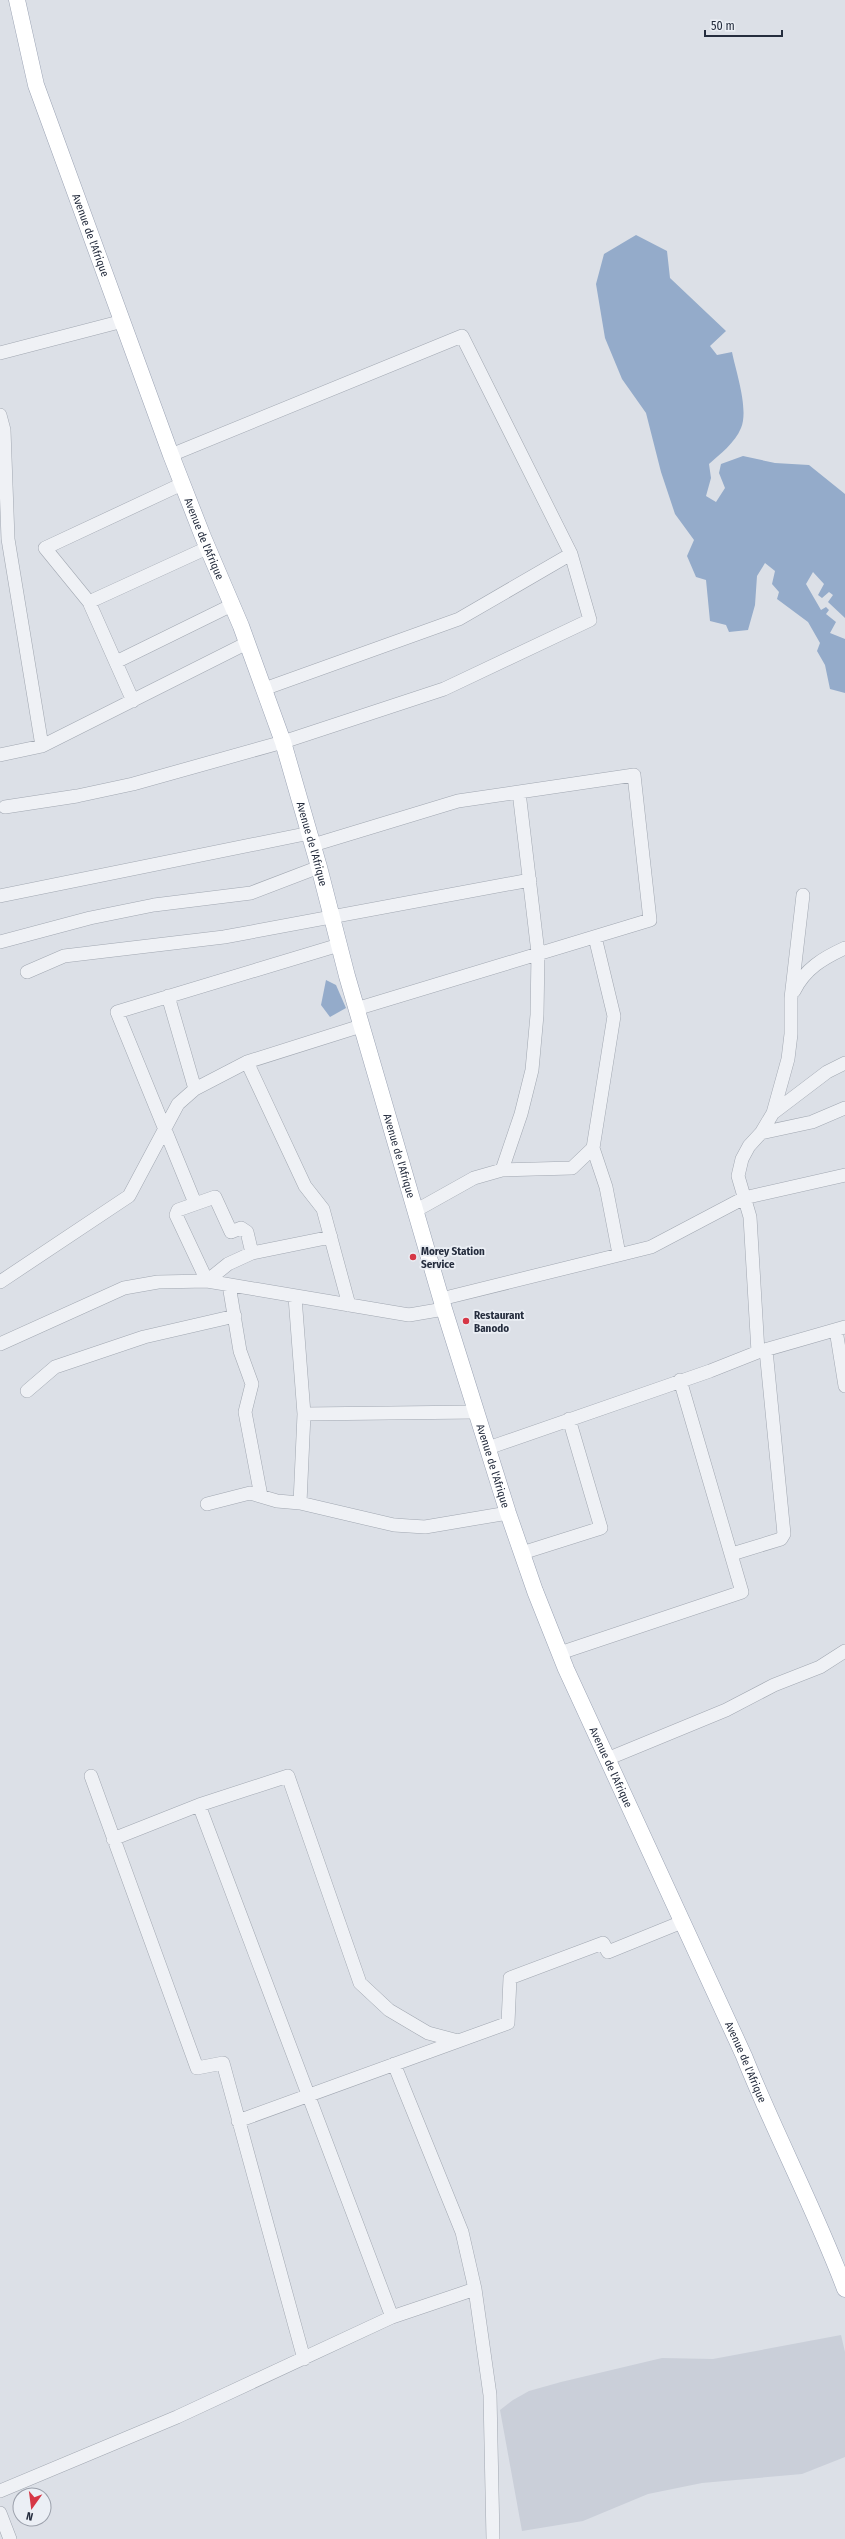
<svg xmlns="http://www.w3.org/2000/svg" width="845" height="2539" font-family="'Fira Sans Condensed',sans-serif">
	<rect width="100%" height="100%" fill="#dce0e7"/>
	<path fill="#cacfd9" d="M 841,2335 L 845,2352 L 845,2457 L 802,2474 L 702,2483 L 648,2494 L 583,2521 L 522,2531 L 500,2410 L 513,2400 L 529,2391 L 561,2382 L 662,2358 L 713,2359 Z"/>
	<path fill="#94abca" d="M 636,235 L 667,251 L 670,278 L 726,331 L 710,346 L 717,355 L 732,352 C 736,372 749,409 741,428 C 735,443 720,454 709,464 L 711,478 L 706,496 L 716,502 L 725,488 L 719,473 L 721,464 L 743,456 L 775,463 L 809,465 L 845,494 L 845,618 L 828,602 L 833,595 L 829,592 L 822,598 L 818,595 L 824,584 L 813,572 L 806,584 L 821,610 L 826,607 L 829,610 L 826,614 L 836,622 L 830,633 L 845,639 L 845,693 L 830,689 L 825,665 L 817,651 L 820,643 L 808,622 L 777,599 L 779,592 L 772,584 L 775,571 L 765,563 L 757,576 L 755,605 L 748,630 L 729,632 L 726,625 L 710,621 L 706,580 L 696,577 L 687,556 L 694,540 L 675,514 L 661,472 L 646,413 L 622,379 L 605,338 L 596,284 L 604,254 Z
		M 326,980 L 336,985 L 346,1008 L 330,1017 L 321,1005 Z"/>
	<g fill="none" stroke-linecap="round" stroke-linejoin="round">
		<defs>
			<path id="minor" d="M 0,353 L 123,321
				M 0,415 L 4,430 L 8,539 L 42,746
				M 89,602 L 207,548
				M 116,662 L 232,605
				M 264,689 L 459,619 L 571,554
				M 133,701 L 89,602 L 45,548 L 182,484
				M 0,755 L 42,746 L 247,643
				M 5,807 L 77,796 L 133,784 L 283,742 L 444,689 L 590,620 L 571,554 L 462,336 L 171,455
				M 313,845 L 458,801 L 634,775 L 650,920 L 356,1009
				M 0,896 L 310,833
				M 0,942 L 90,918 L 154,905 L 251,893 L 319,867
				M 27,972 L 64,956 L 224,937 L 530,880
				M 794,991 C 805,969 823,958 845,948
				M 168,996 L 195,1089
				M 247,1062 L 305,1186 L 323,1209 L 349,1305
				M 773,1113 L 827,1072 L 845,1063
				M 761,1133 L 812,1122 L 845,1108
				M 593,1148 L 606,1187 L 619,1254
				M 502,1170 L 521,1114 L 532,1070 L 537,1015 L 538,953 L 519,792
				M 195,1203 L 117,1012 L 339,945
				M 415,1211 L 474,1178 L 502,1170 L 572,1168 L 593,1148 L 614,1016 L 595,937
				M 252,1253 L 247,1232 L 241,1228 L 231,1232 L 215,1197 L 178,1210 L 176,1215 L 207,1281 L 228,1264 L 252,1253 L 331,1237
				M 0,1282 L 129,1196 L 178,1104 L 195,1089 L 247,1062 L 361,1026
				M 229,1285 L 240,1351 L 252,1384 L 245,1412 L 261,1496
				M 295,1297 L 304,1414 L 300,1503
				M 441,1299 L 651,1247 L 744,1198 L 845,1175
				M 836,1330 L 845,1386
				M 0,1344 L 124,1288 L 158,1282 L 207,1281 L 409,1315 L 444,1309
				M 758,1352 L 750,1217 L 738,1176 L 742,1159 L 749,1146 L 761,1133 L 773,1113 L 788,1059 L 791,1034 L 791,998 L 803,895
				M 27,1391 L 55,1367 L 144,1337 L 235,1316
				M 304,1414 L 476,1412
				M 488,1448 L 710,1371 L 758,1352 L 845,1327
				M 207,1504 L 250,1493 L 277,1501 L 300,1503 L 394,1525 L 425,1527 L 508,1513
				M 522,1553 L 601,1528 L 569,1419
				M 732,1554 L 781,1539 L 784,1534 L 766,1350
				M 560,1653 L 742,1592 L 680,1380
				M 607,1759 L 726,1710 L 774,1685 L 820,1667 L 845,1651
				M 91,1776 L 197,2068 L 223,2063 L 304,2359
				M 199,1805 L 392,2317
				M 113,1839 L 199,1805 L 288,1776 L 360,1983 L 389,2010 L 428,2033 L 458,2041
				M 394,2064 L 462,2232 L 475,2289 L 490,2395 L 493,2539
				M 238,2121 L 508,2023 L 510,1978 L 603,1943 L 608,1952 L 682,1922
				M 0,2491 L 177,2417 L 392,2317 L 475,2289
				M 0,2513 L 10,2539"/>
			<g id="major">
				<path id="s1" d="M 17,0 L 36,85 L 171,455 L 203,537 L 241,626 L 283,742 L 319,867 L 347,976 L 444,1309 L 508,1513 L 535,1591 L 566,1669 L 744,2056 C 775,2134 815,2209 845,2289"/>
			</g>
		</defs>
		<use href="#minor" stroke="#a1a7b1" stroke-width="14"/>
		<use href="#major" stroke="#9ba3b4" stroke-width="17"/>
		<use href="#minor" stroke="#eff1f5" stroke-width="13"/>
		<use href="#major" stroke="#fff" stroke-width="16"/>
	</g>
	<g fill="#d63746" stroke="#ebeff5" stroke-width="1.5">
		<circle cx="413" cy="1257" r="4"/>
		<circle cx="466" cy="1321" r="4"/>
	</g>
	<g text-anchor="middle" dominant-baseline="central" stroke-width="3.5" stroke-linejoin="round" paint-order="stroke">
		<g font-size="11" fill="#252d3e" stroke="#ebeff5">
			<text stroke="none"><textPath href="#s1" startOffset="247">Avenue de l'Afrique</textPath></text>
			<text stroke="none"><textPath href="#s1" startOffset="571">Avenue de l'Afrique</textPath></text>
			<text stroke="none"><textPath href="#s1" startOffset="895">Avenue de l'Afrique</textPath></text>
			<text stroke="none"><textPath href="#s1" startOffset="1219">Avenue de l'Afrique</textPath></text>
			<text stroke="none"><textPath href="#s1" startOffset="1543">Avenue de l'Afrique</textPath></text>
			<text stroke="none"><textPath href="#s1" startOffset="1867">Avenue de l'Afrique</textPath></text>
			<text stroke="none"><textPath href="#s1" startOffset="2191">Avenue de l'Afrique</textPath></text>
		</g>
		<g font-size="11" font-weight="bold" fill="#252d3e" stroke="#ebeff5" text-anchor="start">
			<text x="421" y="1251">Morey Station<tspan x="421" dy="13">Service</tspan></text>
			<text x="474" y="1315">Restaurant<tspan x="474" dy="13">Banodo</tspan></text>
		</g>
	</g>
	<g transform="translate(32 2507) rotate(194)"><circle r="19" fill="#ebeff5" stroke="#9ca1ac"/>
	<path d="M0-3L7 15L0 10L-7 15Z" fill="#d63746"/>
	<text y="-6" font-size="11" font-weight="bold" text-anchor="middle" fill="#252d3e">N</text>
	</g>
	<path d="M705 30v6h77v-6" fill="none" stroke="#252d3e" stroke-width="2"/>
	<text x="711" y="30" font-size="12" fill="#252d3e" stroke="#ebeff5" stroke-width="3" paint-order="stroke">50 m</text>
</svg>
